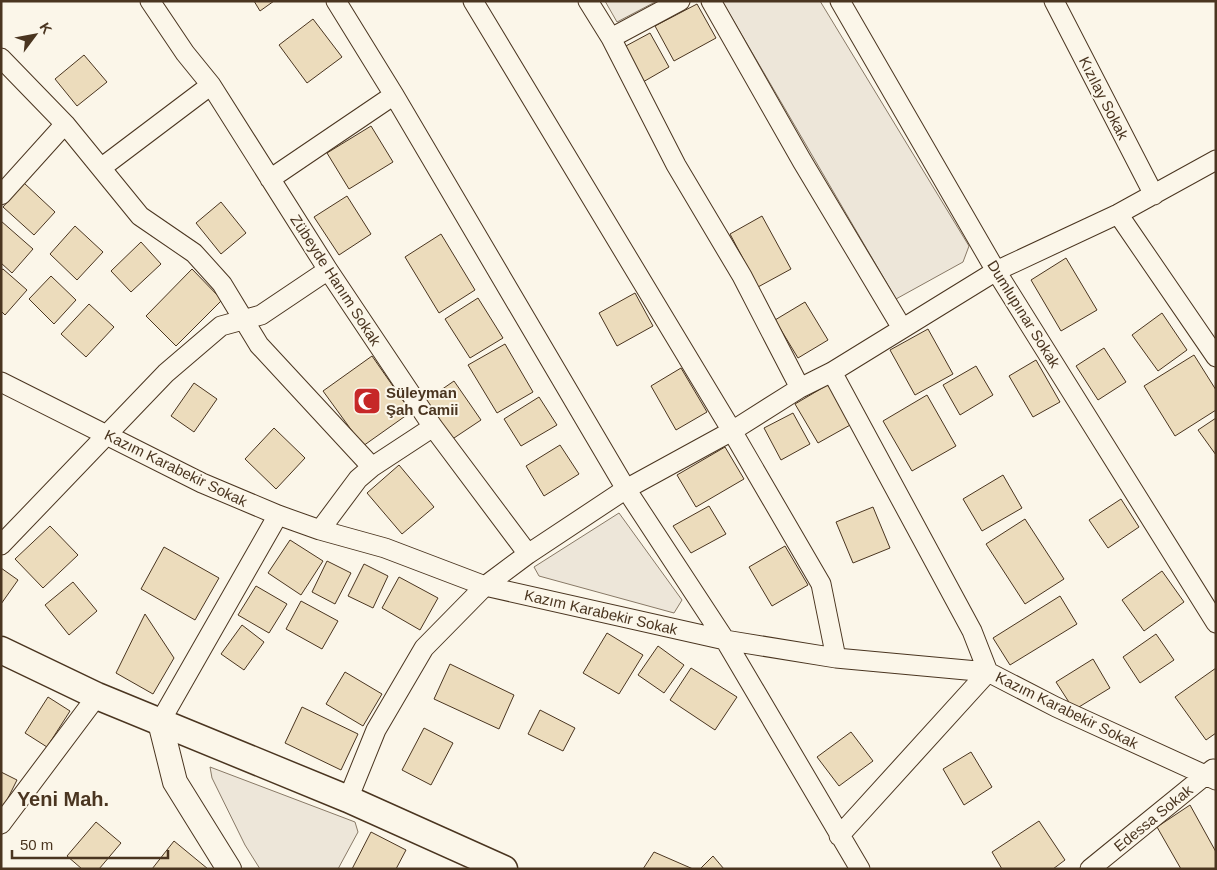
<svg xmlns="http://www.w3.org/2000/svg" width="1217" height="870" font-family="Helvetica,sans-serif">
	<rect width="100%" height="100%" fill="#fbf6e9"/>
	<path fill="#ede6d9" stroke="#887966" d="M 605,1 L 657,1 L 617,22 Z
		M 722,1 L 820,1 L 969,246 L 963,262 L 896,299 Z
		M 619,513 L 682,600 L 674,613 L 539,576 L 534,567 Z
		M 210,767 L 355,822 L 358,832 L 338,869 L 260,869 L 245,845 L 212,778 Z"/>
	<path fill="#ecdcbc" stroke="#4a3520" d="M 254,1 L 274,1 L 260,11 Z
		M 697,4 L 716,38 L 674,61 L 655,26 Z
		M 313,19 L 342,57 L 307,83 L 279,45 Z
		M 650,33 L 669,67 L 643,82 L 624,47 Z
		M 84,55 L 107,82 L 77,106 L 55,79 Z
		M 371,126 L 393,162 L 349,189 L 327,153 Z
		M 24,183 L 55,212 L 34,235 L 3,207 Z
		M 347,196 L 371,234 L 339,255 L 314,217 Z
		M 221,202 L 246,233 L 221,254 L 196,223 Z
		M 762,216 L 791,269 L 758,287 L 730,234 Z
		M 1,221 L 33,249 L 12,273 L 1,263 Z
		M 75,226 L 103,252 L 77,280 L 50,254 Z
		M 441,234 L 475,290 L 439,313 L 405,257 Z
		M 141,242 L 161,264 L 131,292 L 111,271 Z
		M 1066,258 L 1097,310 L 1061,331 L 1031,280 Z
		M 3,269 L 27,290 L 5,315 L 1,311 L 1,270 Z
		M 192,269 L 222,300 L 176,346 L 146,316 Z
		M 51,276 L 76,300 L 54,324 L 29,299 Z
		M 635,293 L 653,326 L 617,346 L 599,313 Z
		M 478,298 L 503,338 L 470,358 L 445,319 Z
		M 805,302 L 828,340 L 798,358 L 775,320 Z
		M 89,304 L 114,327 L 86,357 L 61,334 Z
		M 1162,313 L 1187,350 L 1158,371 L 1132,335 Z
		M 928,329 L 953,374 L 915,395 L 890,350 Z
		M 505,344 L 533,392 L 497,413 L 468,365 Z
		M 1104,348 L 1126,382 L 1098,400 L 1076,366 Z
		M 1194,355 L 1216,390 L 1216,410 L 1175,436 L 1144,386 Z
		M 372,356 L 411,412 L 363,446 L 323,391 Z
		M 1036,360 L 1060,402 L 1033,417 L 1009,376 Z
		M 976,366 L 993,395 L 960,415 L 943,385 Z
		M 681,368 L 707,412 L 676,430 L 651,386 Z
		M 454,381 L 481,420 L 451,440 L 425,401 Z
		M 194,383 L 217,399 L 194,432 L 171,416 Z
		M 829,384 L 852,424 L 818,443 L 795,404 Z
		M 927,395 L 956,446 L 912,471 L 883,421 Z
		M 539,397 L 557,425 L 521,446 L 504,419 Z
		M 793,413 L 810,444 L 781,460 L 764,428 Z
		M 1216,418 L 1216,455 L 1198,430 Z
		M 274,428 L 305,458 L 276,489 L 245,459 Z
		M 560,445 L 579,474 L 544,496 L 526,466 Z
		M 725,447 L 744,479 L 696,507 L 677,475 Z
		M 399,465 L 434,507 L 402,534 L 367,493 Z
		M 1003,475 L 1022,508 L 982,531 L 963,499 Z
		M 1121,499 L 1139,527 L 1108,548 L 1089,520 Z
		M 709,506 L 726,534 L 691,553 L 673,526 Z
		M 873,507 L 890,548 L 853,563 L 836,522 Z
		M 1025,519 L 1064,579 L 1025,604 L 986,544 Z
		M 50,526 L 78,555 L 43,588 L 15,559 Z
		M 290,540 L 323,561 L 301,595 L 268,573 Z
		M 785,546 L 808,585 L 772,606 L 749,567 Z
		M 164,547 L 219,578 L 195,620 L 141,589 Z
		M 327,561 L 351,573 L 335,604 L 312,592 Z
		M 364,564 L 388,576 L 373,608 L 348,596 Z
		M 1,568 L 18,580 L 1,604 Z
		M 1162,571 L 1184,602 L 1144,631 L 1122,600 Z
		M 399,577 L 438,598 L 420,630 L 382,608 Z
		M 73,582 L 97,611 L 69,635 L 45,605 Z
		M 256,586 L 287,604 L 269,633 L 238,615 Z
		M 1060,596 L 1077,624 L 1010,665 L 993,638 Z
		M 301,601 L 338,621 L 322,649 L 286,629 Z
		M 145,614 L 174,658 L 153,694 L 116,673 Z
		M 242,625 L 264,642 L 244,670 L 221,654 Z
		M 607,633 L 643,655 L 619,694 L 583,673 Z
		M 1156,634 L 1174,660 L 1140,683 L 1123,657 Z
		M 658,646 L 684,665 L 664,693 L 638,675 Z
		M 1093,659 L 1110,688 L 1074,710 L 1056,682 Z
		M 450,664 L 514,695 L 499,729 L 434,699 Z
		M 691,668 L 737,697 L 715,730 L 670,700 Z
		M 1216,668 L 1216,733 L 1206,740 L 1175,697 Z
		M 345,672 L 382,694 L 363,726 L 326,704 Z
		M 48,697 L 70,711 L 47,747 L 25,733 Z
		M 302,707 L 358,734 L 341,770 L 285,743 Z
		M 540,710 L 575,728 L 563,751 L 528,734 Z
		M 424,728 L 453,743 L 431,785 L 402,770 Z
		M 851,732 L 873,761 L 839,786 L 817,757 Z
		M 971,752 L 992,787 L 964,805 L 943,769 Z
		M 1,772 L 17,780 L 2,810 L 1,809 Z
		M 1190,805 L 1216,852 L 1216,869 L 1181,869 L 1157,827 Z
		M 1039,821 L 1065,860 L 1053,869 L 1002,869 L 992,852 Z
		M 96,822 L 121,843 L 99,869 L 82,869 L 67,856 Z
		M 371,832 L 406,850 L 396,869 L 352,869 Z
		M 174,841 L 208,869 L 152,869 Z
		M 654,852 L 693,869 L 643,869 Z
		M 713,856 L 724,869 L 700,869 Z"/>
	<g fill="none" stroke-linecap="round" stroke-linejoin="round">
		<defs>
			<path id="minor" d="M 150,1 L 185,53 L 211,85 L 328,270 L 433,427 L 528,554
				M 336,1 L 394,95 L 626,489 L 725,640 L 860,869
				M 473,1 L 732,431 L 821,584 L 836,658
				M 588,1 L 611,38 L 676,165 L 742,276 L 800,388
				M 711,1 L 802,161 L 902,328
				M 840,1 L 996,271 L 1216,623
				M 1054,1 L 1154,195
				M 611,38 L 680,1
				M 1,58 L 65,124 L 140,216 L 194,253 L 222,284 L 259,345 L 372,467
				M 101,168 L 211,85
				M 270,179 L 394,95
				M 1,195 L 65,124
				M 1118,214 L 1216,357
				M 832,372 L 972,631 L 988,672 L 839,836
				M 1,382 L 202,483 L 278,515 L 320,530 L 385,548 L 485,586 L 725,640 L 836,658 L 988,672 L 1056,707 L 1216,780
				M 320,530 L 358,479 L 372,467 L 433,427
				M 1,545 L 166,373 L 221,326 L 261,315 L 328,270
				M 160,722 L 278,515
				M 348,799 L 376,730 L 424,648 L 485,586 L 528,554 L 626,489 L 732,431 L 800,388 L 832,372 L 996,271 L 1118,214 L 1216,160
				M 1,824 L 97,696
				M 1090,869 L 1213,769"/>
			<path id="tertiary" d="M 160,722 L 175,782 L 229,869"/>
			<path id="secondary" d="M 1,650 L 97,696 L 348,799 L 504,869"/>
		</defs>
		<use href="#minor" stroke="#4a3520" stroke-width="21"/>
		<use href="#tertiary" stroke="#4a3520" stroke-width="26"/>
		<use href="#secondary" stroke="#4a3520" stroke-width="29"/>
		<use href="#minor" stroke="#fbf6e9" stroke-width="19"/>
		<use href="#tertiary" stroke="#fbf6e9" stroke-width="24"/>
		<use href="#secondary" stroke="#fbf6e9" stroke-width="26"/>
	</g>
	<defs>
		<symbol id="mosque-square" viewBox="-11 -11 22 22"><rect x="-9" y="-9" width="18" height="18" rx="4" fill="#c62828" stroke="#fbf6e9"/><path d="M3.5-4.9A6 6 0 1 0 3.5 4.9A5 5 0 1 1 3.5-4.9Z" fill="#fff"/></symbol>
	</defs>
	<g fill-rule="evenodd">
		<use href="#mosque-square" x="351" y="385" width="32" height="32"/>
	</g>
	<g text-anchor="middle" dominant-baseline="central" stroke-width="4" stroke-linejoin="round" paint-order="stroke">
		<g font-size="15" fill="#4a3520" stroke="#fbf6e9">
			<text transform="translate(1104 98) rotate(63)">Kızılay Sokak</text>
			<text transform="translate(336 280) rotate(57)">Zübeyde Hanım Sokak</text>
			<text transform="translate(1024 314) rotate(58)">Dumlupınar Sokak</text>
			<text transform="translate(176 468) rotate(26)">Kazım Karabekir Sokak</text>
			<text transform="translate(601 612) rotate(13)">Kazım Karabekir Sokak</text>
			<text transform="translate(1067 710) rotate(26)">Kazım Karabekir Sokak</text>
			<text transform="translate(1153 818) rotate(-39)">Edessa Sokak</text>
		</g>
		<g font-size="15" font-weight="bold" fill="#4a3520" stroke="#fbf6e9" text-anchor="start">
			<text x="386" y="392">Süleyman<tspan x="386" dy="17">Şah Camii</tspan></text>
		</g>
		<g font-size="20" font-weight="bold" fill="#4a3520" stroke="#fbf6e9">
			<text x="63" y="799">Yeni Mah.</text>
		</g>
	</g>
	<rect width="1217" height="870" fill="none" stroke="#4a3520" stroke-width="5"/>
	<g transform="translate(35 35) rotate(58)" stroke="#fbf6e9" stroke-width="4" paint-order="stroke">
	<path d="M0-4L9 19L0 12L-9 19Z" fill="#4a3520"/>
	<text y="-8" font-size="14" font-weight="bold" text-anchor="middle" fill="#4a3520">K</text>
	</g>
	<path d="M12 850v8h156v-8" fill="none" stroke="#4a3520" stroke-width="2.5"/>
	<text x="20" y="850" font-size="15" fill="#4a3520" stroke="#fbf6e9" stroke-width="4" paint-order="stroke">50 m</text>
</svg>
